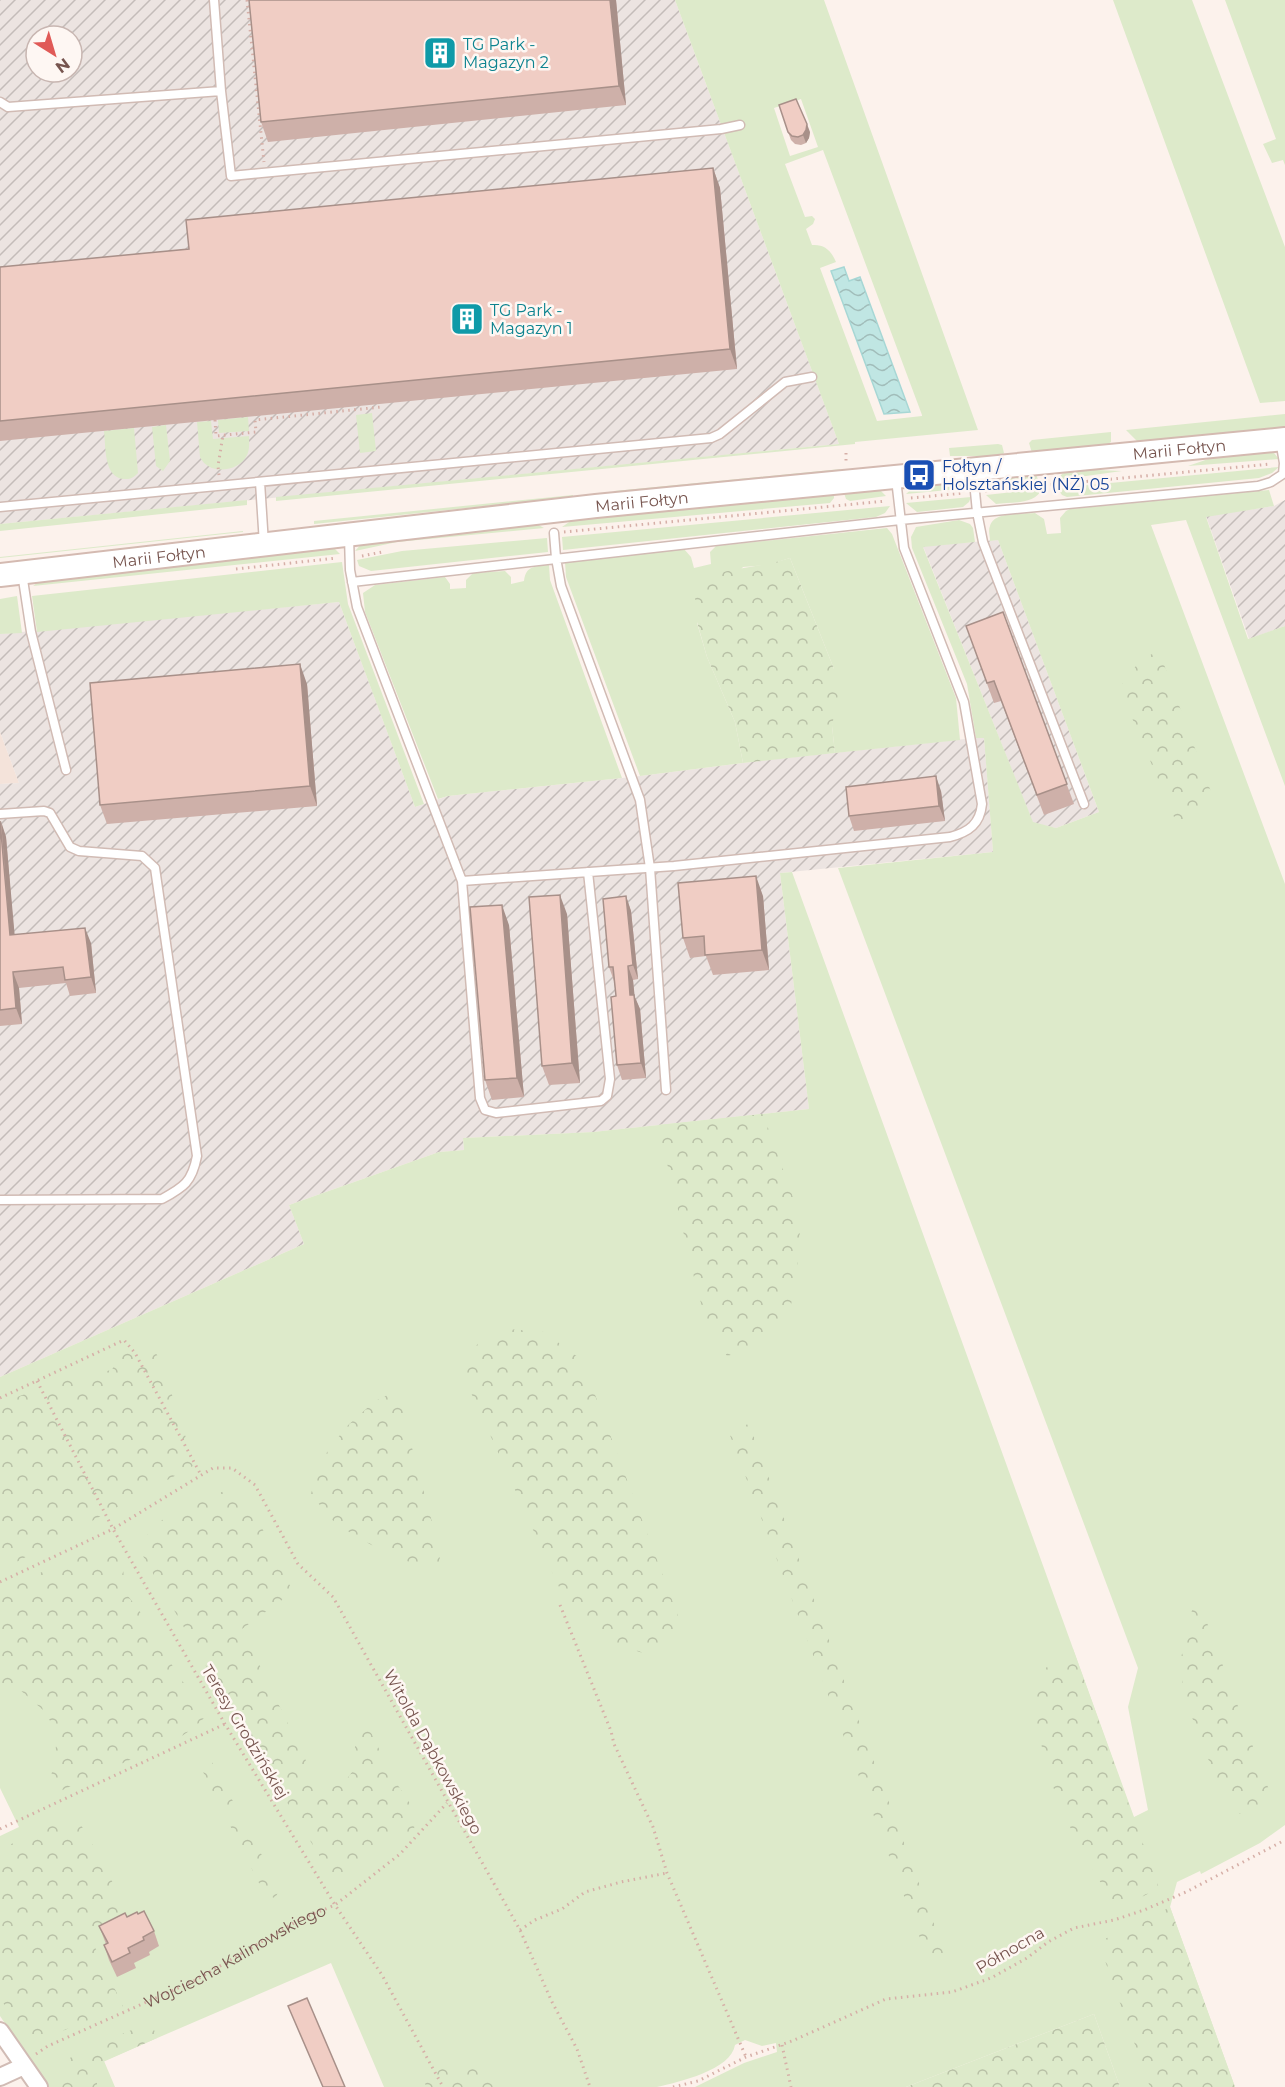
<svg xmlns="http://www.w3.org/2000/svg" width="1285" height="2087" font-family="Montserrat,sans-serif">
	<defs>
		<pattern id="industrial-furrows" width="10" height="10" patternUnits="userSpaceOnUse" patternTransform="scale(1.5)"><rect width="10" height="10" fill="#ece4e1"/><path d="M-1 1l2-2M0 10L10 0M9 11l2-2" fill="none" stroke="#c4bcb9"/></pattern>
		<pattern id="forest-crowns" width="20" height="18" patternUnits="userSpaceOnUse" patternTransform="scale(1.5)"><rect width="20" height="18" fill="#ddeaca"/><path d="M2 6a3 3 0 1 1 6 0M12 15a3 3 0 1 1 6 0" fill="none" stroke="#b8c0a6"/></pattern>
		<pattern id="water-waves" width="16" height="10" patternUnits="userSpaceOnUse" patternTransform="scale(1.5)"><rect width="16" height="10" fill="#c0e6e3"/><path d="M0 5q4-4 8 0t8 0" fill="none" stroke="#a1bdba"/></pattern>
	</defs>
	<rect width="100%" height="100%" fill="#fcf2ec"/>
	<path fill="#f4e3da" d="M 0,732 L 19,783 L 0,784 Z"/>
	<path fill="url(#industrial-furrows)" fill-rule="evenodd" d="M 0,0 L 675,0 L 839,444 L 0,524 ZM 36,36 L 72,36 L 72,72 L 36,72 Z
		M 1285,500 L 1285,626 L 1249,639 L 1206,516 L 1274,506 Z
		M 998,540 L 1099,812 L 1056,828 L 1033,823 L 923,546 Z
		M 339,602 L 415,807 L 448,796 L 632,777 L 767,760 L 984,737 L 993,852 L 780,873 L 809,1109 L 593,1132 L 463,1138 L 464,1150 L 439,1152 L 289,1205 L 304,1244 L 0,1377 L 0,784 L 19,783 L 0,732 L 0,634 Z"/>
	<path fill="#ddeaca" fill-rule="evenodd" d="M 675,0 L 824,0 L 978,430 L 855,442 L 855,444 L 276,501 L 276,497 L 839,444 ZM 801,99 L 818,147 L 790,156 L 774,108 ZM 823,150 L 922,415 L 922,416 L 877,421 L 820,268 L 836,262 C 831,250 824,244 812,245 L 806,229 L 813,224 L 815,219 L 812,216 L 805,217 L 785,164 Z
		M 1113,0 L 1192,0 L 1285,247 L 1285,401 L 1260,403 Z
		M 1225,0 L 1285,0 L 1285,165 L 1283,160 L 1272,163 L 1263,144 L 1276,139 Z
		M 372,413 L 376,451 L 360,453 L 356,415 Z
		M 1285,414 L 1285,431 L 1138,442 L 1126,430 Z
		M 248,417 L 249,431 L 219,433 L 218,420 Z
		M 211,421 L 213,439 L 249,436 C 249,443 250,449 247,455 C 239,472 209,476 200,457 L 197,422 Z
		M 166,425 L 170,461 L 163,471 L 156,466 L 152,427 Z
		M 134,428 L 138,473 C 134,477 131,479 126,479 C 103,480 106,446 104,431 Z
		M 1111,432 L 1111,442 L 1103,447 L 1032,453 L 1029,443 L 1032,440 Z
		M 998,444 L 1002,445 L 1004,453 L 1000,456 L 950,456 L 949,448 Z
		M 1265,450 L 1274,453 L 1279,459 L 1188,466 L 1217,456 Z
		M 1279,467 L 1272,473 L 1259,478 L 1067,497 L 1062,495 L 1057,488 Z
		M 841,469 L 839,471 L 614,492 L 614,491 Z
		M 1072,469 L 1122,471 L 1057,480 L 1062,474 Z
		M 1031,473 L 1036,475 L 1039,481 L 984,486 L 984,483 L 988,479 Z
		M 958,480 L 964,482 L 969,488 L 906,494 C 920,481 940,483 958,480 Z
		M 1042,489 C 1035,505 1011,502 996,504 L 986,495 Z
		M 880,490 L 886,496 L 850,501 L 846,499 L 844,493 Z
		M 1269,490 L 1274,506 L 1206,517 L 1248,639 L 1285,626 L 1285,786 L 1186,520 L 1151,525 L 1285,884 L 1285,1825 L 1260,1843 L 1201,1874 L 1200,1871 L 1177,1882 L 1170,1907 L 1235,2087 L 1120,2087 L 1094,2014 L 906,2087 L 695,2087 L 744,2063 L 777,2052 L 776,2043 L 762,2046 L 745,2040 L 735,2045 C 731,2070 679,2082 657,2087 L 384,2087 L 331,1963 L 104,2061 L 115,2087 L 48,2087 L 0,2016 L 0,1836 L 19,1827 L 0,1788 L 0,1377 L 304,1244 L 289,1205 L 439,1152 L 464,1150 L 463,1138 L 593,1132 L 809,1109 L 780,873 L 792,872 L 1134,1817 L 1148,1810 L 1128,1707 L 1138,1668 L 838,868 L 993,852 L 984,738 L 976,738 L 967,684 L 912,548 L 911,537 L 916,527 L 959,520 L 970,524 L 973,528 L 975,542 L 923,547 L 1033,822 L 1056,828 L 1099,812 L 998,540 L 990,541 C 990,536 988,530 990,526 C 994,511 1023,514 1035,513 L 1044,519 L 1047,534 L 1061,533 L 1060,518 L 1066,511 L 1070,509 Z
		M 834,494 L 834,498 L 830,503 L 562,527 L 575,518 Z
		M 573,495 L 573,497 L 314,524 L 314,521 Z
		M 971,497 L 969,502 L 963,507 L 917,512 L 906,503 Z
		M 247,500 L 247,505 L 0,531 L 0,524 Z
		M 890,506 L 885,513 L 876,517 L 563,550 L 562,537 Z
		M 531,521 L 544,528 L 397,542 L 355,551 L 363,542 Z
		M 887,528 L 892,534 L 956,698 L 960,740 L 835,753 L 832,726 L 834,669 L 790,558 L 768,565 L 743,567 L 697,623 L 707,657 L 735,722 L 743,763 L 640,776 L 566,577 L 565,562 L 684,549 L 691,557 L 694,568 L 711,564 L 710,552 L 716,546 Z
		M 243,531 L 243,532 L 0,558 L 0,557 Z
		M 547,538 L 548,552 L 371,571 L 359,566 L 357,560 L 402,551 Z
		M 332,546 L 340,554 L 33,586 L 42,579 Z
		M 342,562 L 348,604 L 424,804 L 415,807 L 339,602 L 37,632 L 32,596 Z
		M 549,565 L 550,580 L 622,778 L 448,796 L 438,799 L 365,612 L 363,593 L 375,585 L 445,577 L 450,584 L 450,589 L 466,588 L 466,580 L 473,573 L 505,571 L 511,577 L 511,584 L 524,581 C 526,565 535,567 549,565 Z
		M 17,596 L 22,633 L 0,634 L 0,599 Z"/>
	<path fill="url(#forest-crowns)" d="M 790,558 L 834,669 L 839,690 L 832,726 L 835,753 L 743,763 L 735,722 L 707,657 L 697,622 L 695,597 L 706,576 C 734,568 763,567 790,558 Z
		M 1159,651 L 1217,808 L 1187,822 L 1174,817 L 1127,706 L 1121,686 L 1141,659 Z
		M 763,1114 L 794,1200 L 800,1230 L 796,1285 L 786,1324 L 759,1347 L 727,1356 L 708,1326 L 697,1290 L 658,1125 Z
		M 508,1329 L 544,1332 L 582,1360 L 683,1629 L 663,1651 L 643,1653 L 612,1643 L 564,1598 L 467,1384 L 463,1362 L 484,1336 Z
		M 128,1346 L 150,1346 C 167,1364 169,1388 177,1411 C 183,1429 190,1447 193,1466 L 0,1571 L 0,1404 L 62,1379 L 112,1370 L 120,1351 Z
		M 400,1389 L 407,1406 L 404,1418 L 439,1548 L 440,1562 L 414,1564 L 384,1552 L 352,1534 L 331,1519 L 311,1494 L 319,1463 L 346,1427 L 375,1401 Z
		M 749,1424 L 946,1956 L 929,1962 L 728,1430 Z
		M 225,1491 L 247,1497 L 293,1592 L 242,1629 L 311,1771 L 325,1789 L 343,1784 L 355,1768 L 355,1738 L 366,1722 L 393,1778 L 415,1811 L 414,1832 L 401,1838 L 391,1832 C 386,1836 380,1839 376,1844 C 363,1859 360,1869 342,1878 L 328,1870 L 237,1720 L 143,1556 C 144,1549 144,1539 148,1534 C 163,1513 202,1498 225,1491 Z
		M 101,1549 L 114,1553 L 123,1567 L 125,1592 L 141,1613 L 175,1670 L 206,1716 L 195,1727 L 179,1738 L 58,1792 L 51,1778 L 58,1733 L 43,1710 L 19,1689 L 0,1698 L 0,1593 L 80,1553 Z
		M 1196,1593 L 1272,1798 L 1252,1813 L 1240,1814 L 1225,1797 L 1202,1745 L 1183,1692 L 1181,1658 Z
		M 1073,1649 L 1159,1888 L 1115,1911 L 1105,1890 L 1076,1841 L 1048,1775 L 1034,1711 L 1037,1674 Z
		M 205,1749 L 280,1889 L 275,1898 L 265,1895 L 198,1762 L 196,1755 Z
		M 65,1818 L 81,1825 L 95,1849 L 125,1906 L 123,1925 L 92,1941 L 123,2006 L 50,2036 L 26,2035 L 12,2019 L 0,1997 L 0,1852 L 4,1851 L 18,1838 Z
		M 1170,1907 L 1235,2087 L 1150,2087 L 1098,1941 L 1127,1931 Z
		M 1094,2014 L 1120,2087 L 906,2087 Z
		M 146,2024 L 153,2027 L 157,2038 L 103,2062 L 97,2068 L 97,2087 L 61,2087 L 59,2079 L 72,2055 Z
		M 452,2063 C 478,2064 479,2068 496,2087 L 425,2087 L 426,2077 Z"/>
	<path fill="url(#water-waves)" stroke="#a7d7d5" stroke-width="1.5" d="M 844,267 L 849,281 L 860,277 L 910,412 L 884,414 L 831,271 Z"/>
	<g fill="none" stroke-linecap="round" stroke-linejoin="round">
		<defs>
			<path id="lane" d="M 214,0 L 221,91
				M 0,102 L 8,107 L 221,91 L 231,176 L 721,129 L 740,125
				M 973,471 L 977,512 L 983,542 L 1084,804
				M 260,482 L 264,544
				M 0,507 L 711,438 L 720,434 L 785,382 L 812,377
				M 554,533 L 556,558 L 561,586 L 640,800 L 650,868 L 666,1090
				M 349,537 L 350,570 L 357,607 L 462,881 L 674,866 L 950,837 C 969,832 980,824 982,804 L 964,702 L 904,548 L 896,479
				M 22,573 L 31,632 L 66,770
				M 352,582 L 900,520 L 1258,486 L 1271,482 L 1283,474 L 1284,463 L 1280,440
				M 0,814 L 44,811 L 50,813 L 70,847 L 79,851 L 142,856 L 155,868 L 197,1156 C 192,1182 184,1187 162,1199 L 0,1200
				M 462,881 L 480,1098 L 485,1110 L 496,1113 L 601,1101 L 607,1096 L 610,1079 L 588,872"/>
			<path id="street" d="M 0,2031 L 39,2087
				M 0,2077 L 24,2066"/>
			<g id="secondary">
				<path id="s2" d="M 0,575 L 596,506 L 1285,439"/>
			</g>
		</defs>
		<use href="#lane" stroke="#d1bbb4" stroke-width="11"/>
		<use href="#street" stroke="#d1bbb4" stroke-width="20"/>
		<use href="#secondary" stroke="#d4bab1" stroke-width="26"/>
		<g stroke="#d6afa7" stroke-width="3" stroke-dasharray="1.5 4.5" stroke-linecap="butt">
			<path d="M 247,0 L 264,162"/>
			<path d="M 215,420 L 216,436 L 256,432 L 255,420 L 381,407"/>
			<path d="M 846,453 L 846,462"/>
			<path d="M 219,475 L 218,466 L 223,435"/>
			<path d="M 985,491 L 1271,464"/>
			<path d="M 911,498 L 964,493"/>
			<path d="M 564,532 L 886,501"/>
			<path d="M 362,556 L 382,552"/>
			<path d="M 236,569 L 337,558"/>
			<path d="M 37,1381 L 113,1529 L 225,1724 L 335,1905 L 382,1975 L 443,2087"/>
			<path d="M 0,1398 L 124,1340 L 135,1353 L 201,1475"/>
			<path d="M 0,1582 L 113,1529 L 213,1468 L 232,1468 L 255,1485 L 298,1564 L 333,1597 L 520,1930 L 552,2002 L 577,2049 L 590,2087"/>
			<path d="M 560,1605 L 611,1731 L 614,1744 L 653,1827 L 667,1873 L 746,2057"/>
			<path d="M 0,1829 L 225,1724"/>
			<path d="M 520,1930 L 535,1920 L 562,1909 L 585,1892 L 621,1882 L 667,1873"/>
			<path d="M 782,2045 L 791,2087"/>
			<path id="s1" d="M 36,2054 L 48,2046 L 196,1980 L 299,1920 L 335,1905 L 400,1854 L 447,1803"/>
			<path d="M 673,2087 L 698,2081 L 746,2057 L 792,2041 L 886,1999 L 952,1992 L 991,1978 L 1027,1958 L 1048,1942 L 1074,1928 L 1114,1920 L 1144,1910 L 1186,1892 L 1285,1840"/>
		</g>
		<use href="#lane" stroke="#fff" stroke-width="8"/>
		<use href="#street" stroke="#fff" stroke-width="16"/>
		<use href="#secondary" stroke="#fff" stroke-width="22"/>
	</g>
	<path fill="#ceb0a9" d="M 249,0 L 616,0 L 626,105 L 268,142 L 261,122 Z
		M 788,132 L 810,132 L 809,138 L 806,143 L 801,145 L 795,144 L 791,140 Z
		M 713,168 L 720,188 L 737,369 L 0,441 L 0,267 L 189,249 Z
		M 1003,612 L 1074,804 L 1044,815 L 1001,701 L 994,703 L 966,626 Z
		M 307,684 L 317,806 L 107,824 L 100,805 Z
		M 941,791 L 945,821 L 854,831 L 849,816 Z
		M 0,821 L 6,837 L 14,934 L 91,943 L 96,993 L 70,996 L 66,983 L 19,988 L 22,1024 L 0,1026 Z
		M 626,896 L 631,911 L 638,979 L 633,980 L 634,995 L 640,1009 L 646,1078 L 622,1080 L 617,1065 L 616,996 L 614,981 L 609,967 Z
		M 763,896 L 769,970 L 713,975 L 706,956 L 690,958 L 683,938 Z
		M 567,914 L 580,1083 L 549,1085 L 542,1066 Z
		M 509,925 L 524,1097 L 492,1100 L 485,1080 Z
		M 138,1914 L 154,1931 L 159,1946 L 149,1952 L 150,1955 L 134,1963 L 136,1968 L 117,1977 L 109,1960 L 104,1945 L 106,1944 L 99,1926 Z"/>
	<path fill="#a89089" d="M 610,0 L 616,0 L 626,105 L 619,86 Z
		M 807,124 L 810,132 L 809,138 L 806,143 L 803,135 Z
		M 713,168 L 720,188 L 737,369 L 730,349 Z
		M 300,664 L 307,684 L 317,806 L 310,786 Z
		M 936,776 L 941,791 L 945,821 L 939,806 Z
		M 1,821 L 6,837 L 16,950 L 10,935 Z
		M 756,876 L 763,896 L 769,970 L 762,950 Z
		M 560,895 L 567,914 L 580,1083 L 572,1063 Z
		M 626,896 L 631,911 L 638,979 L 633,965 Z
		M 502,905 L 509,925 L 524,1097 L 517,1078 Z
		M 85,928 L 91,943 L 96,993 L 91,977 Z
		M 628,966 L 633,980 L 636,1009 L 630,995 Z
		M 13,972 L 19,988 L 22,1024 L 16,1008 Z
		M 634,995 L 640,1009 L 646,1078 L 641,1063 Z"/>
	<path fill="#f0cdc4" stroke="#a89089" stroke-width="1.5" d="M 249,0 L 610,0 L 619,86 L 261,122 Z
		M 796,99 L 807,124 L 806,130 L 803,135 L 798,137 L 792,136 L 788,132 L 779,105 Z
		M 713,168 L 730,349 L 0,421 L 0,267 L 189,249 L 186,220 Z
		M 1003,612 L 1067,784 L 1037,795 L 994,681 L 987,683 L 966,626 Z
		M 300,664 L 310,786 L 100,805 L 90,683 Z
		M 936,776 L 939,806 L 849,816 L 846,787 Z
		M 0,821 L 10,935 L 85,928 L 91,977 L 65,980 L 63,967 L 13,972 L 16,1008 L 0,1010 Z
		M 756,876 L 762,950 L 705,955 L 704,936 L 683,938 L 678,883 Z
		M 560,895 L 572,1063 L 542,1066 L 529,897 Z
		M 626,896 L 633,965 L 628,966 L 630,995 L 634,995 L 641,1063 L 617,1065 L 611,997 L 616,996 L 613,967 L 609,967 L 603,899 Z
		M 502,905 L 517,1078 L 485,1080 L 470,907 Z
		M 144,1911 L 154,1931 L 143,1937 L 144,1940 L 128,1948 L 130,1953 L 112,1962 L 104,1945 L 108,1943 L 99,1926 L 125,1913 L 127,1917 L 137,1912 L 138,1914 Z
		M 307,1998 L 345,2087 L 323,2087 L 288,2006 Z"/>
	<defs>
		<symbol id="building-square" viewBox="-11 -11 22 22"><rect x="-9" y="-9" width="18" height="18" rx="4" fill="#0f9aa8" stroke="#fef7f3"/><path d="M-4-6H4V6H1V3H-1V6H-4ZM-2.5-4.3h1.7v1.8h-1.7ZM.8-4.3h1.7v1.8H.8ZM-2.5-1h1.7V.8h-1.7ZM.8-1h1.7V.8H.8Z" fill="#fff"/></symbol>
		<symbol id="bus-square" viewBox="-11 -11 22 22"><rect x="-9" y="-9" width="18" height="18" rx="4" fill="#1a4fb4" stroke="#fef7f3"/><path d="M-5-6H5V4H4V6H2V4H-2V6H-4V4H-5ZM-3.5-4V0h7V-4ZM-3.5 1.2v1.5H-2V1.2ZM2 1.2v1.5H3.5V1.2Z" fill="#fff"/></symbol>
	</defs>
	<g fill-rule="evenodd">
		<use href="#building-square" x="421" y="34" width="38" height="38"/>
		<use href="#building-square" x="448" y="300" width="38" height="38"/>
		<use href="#bus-square" x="900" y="456" width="38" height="38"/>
	</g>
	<g text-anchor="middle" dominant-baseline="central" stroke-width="5" stroke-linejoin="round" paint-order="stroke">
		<g font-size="16" fill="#0d838f" stroke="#fef7f3" text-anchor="start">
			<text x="463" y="44">TG Park -<tspan x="463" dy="18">Magazyn 2</tspan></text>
			<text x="490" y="310">TG Park -<tspan x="490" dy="18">Magazyn 1</tspan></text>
		</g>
		<g font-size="16" fill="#77554f" stroke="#fef7f3">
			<text stroke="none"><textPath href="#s2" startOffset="1186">Marii Fołtyn</textPath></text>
			<text stroke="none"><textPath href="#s2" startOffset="646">Marii Fołtyn</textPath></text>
			<text stroke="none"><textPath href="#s2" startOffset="160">Marii Fołtyn</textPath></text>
			<text transform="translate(245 1732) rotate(59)">Teresy Grodzińskiej</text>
			<text transform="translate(433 1752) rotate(61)">Witolda Dąbkowskiego</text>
			<text transform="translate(1010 1950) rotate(-30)">Północna</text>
			<text stroke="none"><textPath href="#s1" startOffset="222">Wojciecha Kalinowskiego</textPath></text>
		</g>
		<g font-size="16" fill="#164399" stroke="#fef7f3" text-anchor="start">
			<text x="942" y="466">Fołtyn /<tspan x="942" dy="18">Holsztańskiej (NŻ) 05</tspan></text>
		</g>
	</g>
	<g transform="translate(54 54) rotate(143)"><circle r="28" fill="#fef7f3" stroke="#c8b6b1" stroke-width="1.5"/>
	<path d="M0-4.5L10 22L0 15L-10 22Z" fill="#e05a57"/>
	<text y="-9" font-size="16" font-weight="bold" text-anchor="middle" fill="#77554f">N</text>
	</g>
</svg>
